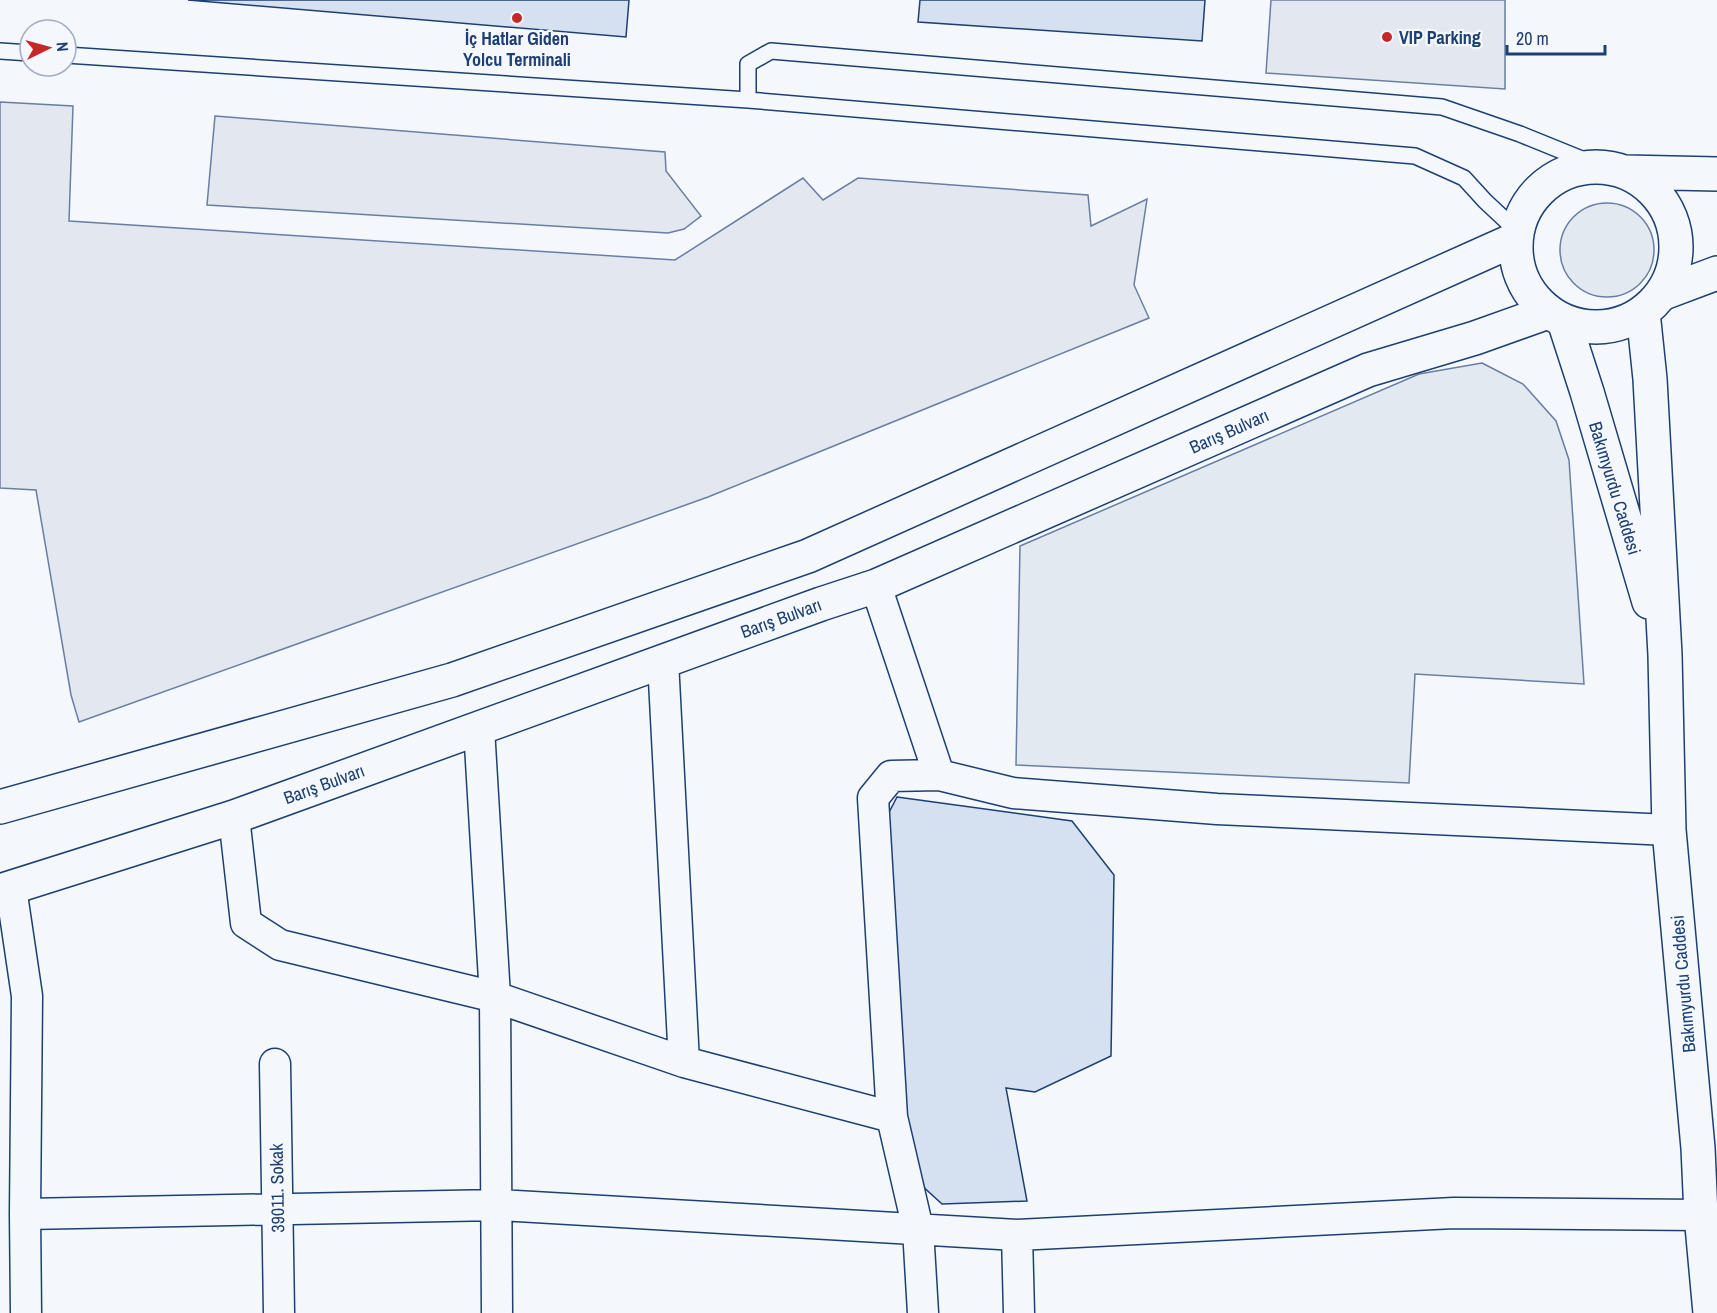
<svg xmlns="http://www.w3.org/2000/svg" width="1717" height="1313" font-family="'Archivo Narrow',sans-serif">
	<rect width="100%" height="100%" fill="#f4f7fb"/>
	<path fill="#e3e9f0" stroke="#687fa3" stroke-width="1.5" d="M1560 250a47 47 0 1 1 94 0a47 47 0 1 1-94 0Z
		M 1482,363 L 1523,384 L 1556,421 L 1569,460 L 1584,684 L 1415,674 L 1409,783 L 1016,765 L 1020,546 L 1419,374 Z"/>
	<path fill="#e3e8f0" stroke="#687fa3" stroke-width="1.5" d="M 1271,0 L 1505,0 L 1505,89 L 1266,73 Z
		M 0,102 L 73,106 L 69,221 L 675,260 L 803,178 L 823,200 L 858,178 L 1088,195 L 1091,226 L 1147,199 L 1134,285 L 1149,318 L 708,497 L 79,722 L 71,695 L 36,490 L 0,488 Z
		M 215,116 L 665,152 L 666,171 L 701,216 L 684,229 L 668,233 L 207,205 Z"/>
	<path fill="#d5e0f0" stroke="#1d3f73" stroke-width="1.5" d="M 188,0 L 629,0 L 626,37 Z
		M 920,0 L 1205,0 L 1202,41 L 918,22 Z
		M 897,797 L 1072,821 L 1114,875 L 1111,1056 L 1035,1092 L 1006,1088 L 1027,1201 L 942,1204 L 918,1182 L 901,1099 L 883,824 Z"/>
	<g fill="none" stroke-linecap="round" stroke-linejoin="round">
		<defs>
			<path id="service" d="M 0,51 L 30,53
				M 66,55 L 748,100 L 1415,156 L 1464,178 L 1485,201 L 1516,230
				M 748,100 L 748,64 L 771,51 L 1442,107 L 1520,134 L 1599,166"/>
			<path id="minor" d="M 876,586 L 939,775
				M 663,661 L 684,1062
				M 479,728 L 495,997 L 497,1313
				M 234,817 L 246,923 L 280,945 L 495,997 L 684,1062 L 892,1117
				M 11,888 L 27,996 L 25,1214 L 26,1313
				M 275,1064 L 279,1313
				M 25,1214 L 498,1205 L 1017,1235 L 1454,1213 L 1701,1215
				M 1017,1235 L 1019,1313
				M 923,1313 L 918,1229 L 892,1117 L 873,798 L 891,776 L 939,775 L 1013,793 L 1217,809 L 1669,830"/>
			<path id="secondary" d="M1516 247a80 80 0 1 1 160 0a80 80 0 1 1-160 0Z
				M 1626,172 L 1717,174
				M 1661,294 L 1717,273
				M 1643,312 L 1650,379 L 1665,655 L 1669,830 L 1698,1148 L 1701,1215 L 1710,1313
				M 1564,321 L 1587,392 L 1649,602
				M 0,807 L 452,680 L 808,556 L 1516,239
				M 0,891 L 234,817 L 821,604 L 876,586 L 1368,370 L 1475,338 L 1548,312"/>
		</defs>
		<use href="#service" stroke="#1d3f73" stroke-width="18"/>
		<use href="#minor" stroke="#1d3f73" stroke-width="33"/>
		<use href="#secondary" stroke="#1d3f73" stroke-width="36"/>
		<use href="#service" stroke="#f4f7fb" stroke-width="15"/>
		<use href="#minor" stroke="#f4f7fb" stroke-width="30"/>
		<use href="#secondary" stroke="#f4f7fb" stroke-width="33"/>
	</g>
	<g fill="#c62828" stroke="#f4f7fb" stroke-width="2">
		<circle cx="517" cy="18" r="6"/>
		<circle cx="1387" cy="37" r="6"/>
	</g>
	<g text-anchor="middle" dominant-baseline="central" stroke-width="4.5" stroke-linejoin="round" paint-order="stroke">
		<g font-size="18" font-weight="bold" fill="#1d3f73" stroke="#f4f7fb" text-anchor="start">
			<text x="1399" y="37">VIP Parking</text>
			<text x="517" y="38" text-anchor="middle">İç Hatlar Giden<tspan x="517" dy="21">Yolcu Terminali</tspan></text>
		</g>
		<g font-size="18" fill="#1d3f73" stroke="#f4f7fb">
			<text transform="translate(1229 431) rotate(-24)">Barış Bulvarı</text>
			<text transform="translate(1615 488) rotate(73)">Bakımyurdu Caddesi</text>
			<text transform="translate(781 618) rotate(-20)">Barış Bulvarı</text>
			<text transform="translate(324 784) rotate(-20)">Barış Bulvarı</text>
			<text transform="translate(1683 984) rotate(-95)">Bakımyurdu Caddesi</text>
			<text transform="translate(277 1188) rotate(-91)">39011. Sokak</text>
		</g>
	</g>
	<g transform="translate(48 48) rotate(85)"><circle r="28" fill="#f4f7fb" stroke="#9eadc5" stroke-width="1.5"/>
	<path d="M0-4.5L10 22L0 15L-10 22Z" fill="#c62828"/>
	<text y="-9" font-size="16" font-weight="bold" text-anchor="middle" fill="#1d3f73">N</text>
	</g>
	<path d="M1507 45v9h98v-9" fill="none" stroke="#1d3f73" stroke-width="3"/>
	<text x="1516" y="45" font-size="18" fill="#1d3f73" stroke="#f4f7fb" stroke-width="4.5" paint-order="stroke">20 m</text>
</svg>
